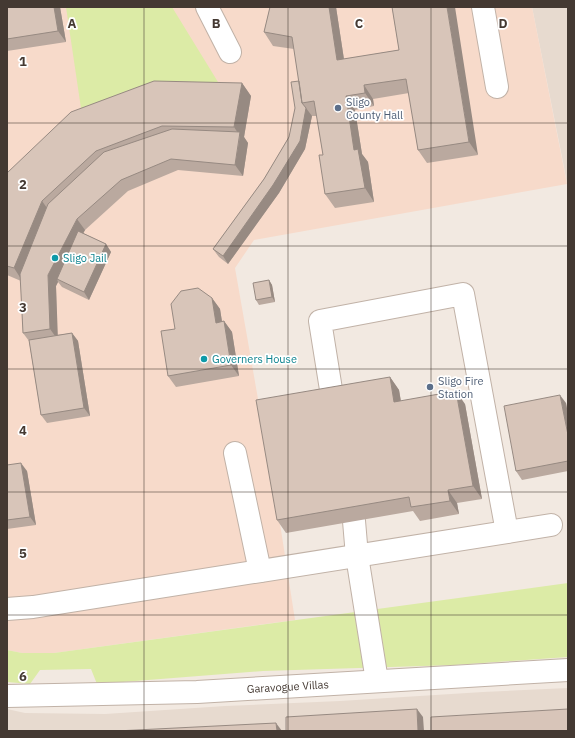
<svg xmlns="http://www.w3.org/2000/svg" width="575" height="738" font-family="'IBM Plex Sans',sans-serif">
	<rect width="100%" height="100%" fill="#f2e9e1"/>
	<path fill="#e7dacf" d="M 532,7 L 568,7 L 568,189 L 563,162 Z
		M 568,688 L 568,731 L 7,731 L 7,709 L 25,713 L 105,714 L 225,706 L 340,701 L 483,692 Z"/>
	<path fill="#f7daca" d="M 7,7 L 532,7 L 567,184 L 254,240 L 235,268 L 281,530 L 295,620 L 54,653 L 22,653 L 7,650 Z"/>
	<path fill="#dceba6" d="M 66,7 L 172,7 L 218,82 L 82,115 Z
		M 568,583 L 568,657 L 455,665 L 263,671 L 97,684 L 91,669 L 40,670 L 30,684 L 7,682 L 7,650 L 22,653 L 54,653 Z"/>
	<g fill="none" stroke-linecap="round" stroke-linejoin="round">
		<defs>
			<g id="minor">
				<path d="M 207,7 L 230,52"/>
				<path d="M 483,7 L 497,87"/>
				<path d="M 333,402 L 320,321 L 463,294 L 507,532"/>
				<path d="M 235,453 L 260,571"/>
				<path d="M 354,521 L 357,556 L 377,681"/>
				<path d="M 7,609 L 33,607 L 551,525"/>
				<path id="s1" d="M 7,696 L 197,692 L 568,670"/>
			</g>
		</defs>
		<use href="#minor" stroke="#c1b2a7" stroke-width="24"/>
		<use href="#minor" stroke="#fff" stroke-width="22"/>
	</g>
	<path fill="#baa99f" d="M 7,7 L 60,7 L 66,42 L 7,51 Z
		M 270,7 L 336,7 L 344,59 L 399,50 L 392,7 L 478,155 L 427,163 L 418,150 L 409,93 L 373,99 L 374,106 L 355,110 L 362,154 L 368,162 L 374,202 L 335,208 L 325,194 L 323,155 L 317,116 L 312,116 L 305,149 L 279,193 L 228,264 L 219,257 L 213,249 L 264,179 L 289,137 L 295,108 L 299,81 L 294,49 L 273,46 L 264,32 Z
		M 242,83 L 251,96 L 244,137 L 248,143 L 243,176 L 178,170 L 128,191 L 85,230 L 83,233 L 106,244 L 111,252 L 89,300 L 62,287 L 58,282 L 56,286 L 57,335 L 72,333 L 78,341 L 90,416 L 47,423 L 41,415 L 29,341 L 23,333 L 21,281 L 7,275 L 7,173 Z
		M 269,280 L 272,285 L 275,302 L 259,305 L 256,300 Z
		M 212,298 L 220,309 L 222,322 L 224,321 L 232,332 L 239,376 L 176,387 L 168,376 L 175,329 Z
		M 390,377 L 399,390 L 401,401 L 465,404 L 482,499 L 457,503 L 459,514 L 420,521 L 413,511 L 286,533 L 277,520 Z
		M 566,403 L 568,414 L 568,471 L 522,480 L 516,471 Z
		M 7,465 L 27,471 L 36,525 L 7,529 Z"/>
	<path fill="#978a82" d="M 54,7 L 60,7 L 66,42 L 58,31 Z
		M 329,7 L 336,7 L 346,73 L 337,60 Z
		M 447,7 L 455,7 L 478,155 L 469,142 Z
		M 242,83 L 251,96 L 244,137 L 248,143 L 243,176 L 235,165 L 240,136 L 234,127 Z
		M 364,85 L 373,99 L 374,106 L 365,93 Z
		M 346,96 L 355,110 L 362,154 L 368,162 L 374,202 L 365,188 L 354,150 Z
		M 306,108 L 312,116 L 305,149 L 279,193 L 228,264 L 223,256 Z
		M 42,201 L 52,215 L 23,282 L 14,268 Z
		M 77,219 L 85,230 L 59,280 L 57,279 L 58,282 L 56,286 L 58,340 L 50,329 L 48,275 Z
		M 106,244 L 111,252 L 89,300 L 84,292 Z
		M 269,280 L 272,285 L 275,302 L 272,297 Z
		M 212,298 L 220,309 L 224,334 L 216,323 Z
		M 224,321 L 232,332 L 239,376 L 231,365 Z
		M 72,333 L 78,341 L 90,416 L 84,408 Z
		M 390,377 L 399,390 L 403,415 L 394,402 Z
		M 456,391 L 465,404 L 482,499 L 473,486 Z
		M 560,395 L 566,403 L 568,414 L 568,435 Z
		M 21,463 L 27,471 L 36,525 L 30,517 Z
		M 448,490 L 457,503 L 459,514 L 450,501 Z
		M 417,709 L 423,717 L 424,731 L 418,731 Z
		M 276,723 L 282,731 L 277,731 Z"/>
	<path fill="#d8c5b9" stroke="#978a82" d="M 7,7 L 54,7 L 58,31 L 7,39 Z
		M 270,7 L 329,7 L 337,60 L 399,50 L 392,7 L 447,7 L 469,142 L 418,150 L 406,79 L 364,85 L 365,93 L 346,96 L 354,150 L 358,149 L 365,188 L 325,194 L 319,155 L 323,155 L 314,101 L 302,103 L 292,37 L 264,32 Z
		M 154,81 L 242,83 L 234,127 L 162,126 L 96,151 L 42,201 L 14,268 L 7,266 L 7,173 L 71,112 Z
		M 299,81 L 302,103 L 306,108 L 300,141 L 273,185 L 223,256 L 213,249 L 264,179 L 289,137 L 295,108 L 291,82 Z
		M 172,129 L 240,132 L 235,165 L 171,159 L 121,180 L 77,219 L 48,275 L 50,329 L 23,333 L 20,274 L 48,204 L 104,152 Z
		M 78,231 L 106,244 L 84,292 L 57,279 Z
		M 269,280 L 272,297 L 256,300 L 253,283 Z
		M 198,288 L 212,298 L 216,323 L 224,321 L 231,365 L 168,376 L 161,331 L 175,329 L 171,304 L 181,291 Z
		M 72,333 L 84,408 L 41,415 L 29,340 Z
		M 390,377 L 394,402 L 456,391 L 473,486 L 448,490 L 450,501 L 411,507 L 409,497 L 277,520 L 256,400 Z
		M 560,395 L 568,435 L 568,461 L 516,471 L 504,406 Z
		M 21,463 L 30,517 L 7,520 L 7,465 Z
		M 417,709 L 418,731 L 286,731 L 286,717 Z
		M 568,709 L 568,731 L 431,731 L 431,717 Z
		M 276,723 L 277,731 L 116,731 Z"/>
	<path fill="none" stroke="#443932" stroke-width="1" stroke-opacity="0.55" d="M 144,7 L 144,731M 288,7 L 288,731M 431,7 L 431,731M 7,123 L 568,123M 7,246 L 568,246M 7,369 L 568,369M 7,492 L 568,492M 7,615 L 568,615"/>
	<g fill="#5c6f8a" stroke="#fff" stroke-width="1.5">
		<circle cx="338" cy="108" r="4"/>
		<circle cx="430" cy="387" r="4"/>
	</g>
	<g fill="#0f9aa8" stroke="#fff" stroke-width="1.5">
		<circle cx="55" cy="258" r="4"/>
		<circle cx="204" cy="359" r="4"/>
	</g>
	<g text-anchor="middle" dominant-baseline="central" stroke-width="3.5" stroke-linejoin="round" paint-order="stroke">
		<g font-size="11" fill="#4e5e75" stroke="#fff" text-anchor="start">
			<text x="346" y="102">Sligo<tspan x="346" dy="13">County Hall</tspan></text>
			<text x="438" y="381">Sligo Fire<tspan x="438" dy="13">Station</tspan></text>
		</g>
		<g font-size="11" fill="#0d838f" stroke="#fff" text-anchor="start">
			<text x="63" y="258">Sligo Jail</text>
			<text x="212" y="359">Governers House</text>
		</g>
		<g font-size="11" fill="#443932" stroke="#fff">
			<text stroke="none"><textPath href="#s1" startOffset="281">Garavogue Villas</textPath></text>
		</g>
	</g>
	<g font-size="13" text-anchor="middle" font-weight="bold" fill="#443932" stroke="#fff" stroke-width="3.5" stroke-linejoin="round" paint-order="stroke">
		<text x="72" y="28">A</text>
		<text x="216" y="28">B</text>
		<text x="359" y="28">C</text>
		<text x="503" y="28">D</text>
		<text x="23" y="66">1</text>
		<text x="23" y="189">2</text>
		<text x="23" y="312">3</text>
		<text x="23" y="435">4</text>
		<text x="23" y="558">5</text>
		<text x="23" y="681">6</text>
	</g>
	<rect width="575" height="738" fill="none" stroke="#443932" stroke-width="16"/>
</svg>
